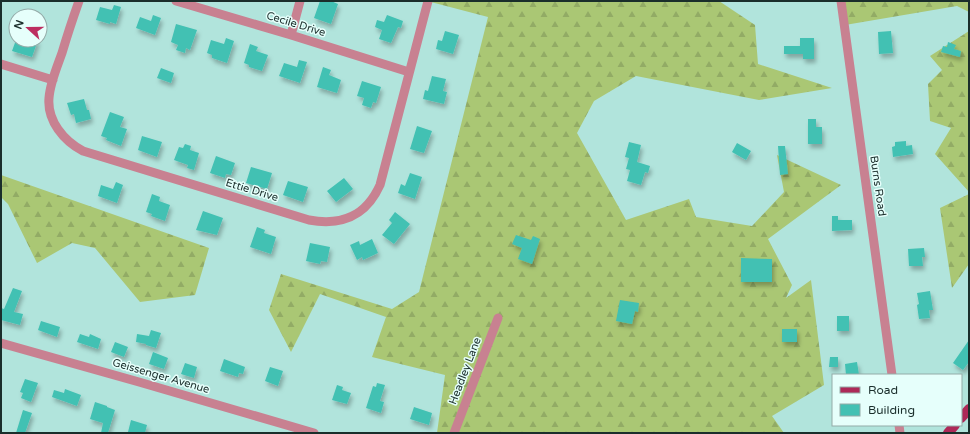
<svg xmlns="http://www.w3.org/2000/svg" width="970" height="434" font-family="'Varela Round',sans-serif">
	<defs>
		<pattern id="forest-firs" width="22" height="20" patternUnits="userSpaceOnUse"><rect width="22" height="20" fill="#aac774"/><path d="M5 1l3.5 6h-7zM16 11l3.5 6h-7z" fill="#92ab65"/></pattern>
		<filter id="shadow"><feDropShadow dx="2" dy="4" stdDeviation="2" flood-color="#0004"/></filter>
	</defs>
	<rect width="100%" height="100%" fill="#b1e4dc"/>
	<path fill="url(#forest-firs)" d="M 427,1 L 719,1 L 755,25 L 758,64 L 832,88 L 759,100 L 636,76 L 594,101 L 577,133 L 626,220 L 689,199 L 696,217 L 752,226 L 784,192 L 777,155 L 841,185 L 768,239 L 792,285 L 786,298 L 811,280 L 824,385 L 772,416 L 784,433 L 437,433 L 445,375 L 372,357 L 386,317 L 320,294 L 291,352 L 269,310 L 281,274 L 392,309 L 419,292 L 488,17 Z
		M 841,1 L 969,1 L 969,12 L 957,6 L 845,25 Z
		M 969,31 L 969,192 L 935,154 L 951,128 L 930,121 L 928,84 L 942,70 L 930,56 Z
		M 1,175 L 209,248 L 195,295 L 140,302 L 95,248 L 72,243 L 37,263 L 8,204 L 1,197 Z
		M 969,194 L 969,264 L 952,288 L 940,208 Z"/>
	<path fill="#42c1b3" filter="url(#shadow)" d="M 320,1 L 331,1 L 338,4 L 331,24 L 314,18 Z
		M 114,5 L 121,7 L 116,24 L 110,22 L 110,24 L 96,20 L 100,7 L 112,10 Z
		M 153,15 L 161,18 L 155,35 L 136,28 L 140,17 L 151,21 Z
		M 387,15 L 403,21 L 401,28 L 398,27 L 391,43 L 379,39 L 382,30 L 375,27 L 377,20 L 384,22 Z
		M 176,24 L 197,30 L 190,50 L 186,48 L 185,53 L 176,50 L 178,45 L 171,42 Z
		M 445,31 L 459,35 L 453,54 L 436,49 L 438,40 L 442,41 Z
		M 891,31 L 893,53 L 879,54 L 878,32 Z
		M 226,38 L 234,41 L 227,63 L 212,58 L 212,55 L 207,53 L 211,40 L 224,44 Z
		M 800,38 L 814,38 L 814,59 L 803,59 L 803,54 L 784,54 L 784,46 L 800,46 Z
		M 16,40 L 38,40 L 32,57 L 12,51 Z
		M 948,42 L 956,45 L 954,49 L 961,51 L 960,57 L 941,52 L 943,46 L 947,47 Z
		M 250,44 L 258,47 L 256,51 L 268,55 L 262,71 L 249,67 L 249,65 L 244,63 Z
		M 299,60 L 307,62 L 300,83 L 279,76 L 284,63 L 297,67 Z
		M 323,67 L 331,70 L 329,75 L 341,80 L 337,93 L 317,87 Z
		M 161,68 L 174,73 L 171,83 L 157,78 Z
		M 432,76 L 446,79 L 443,91 L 447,92 L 444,104 L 423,99 L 425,90 L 428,91 Z
		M 362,81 L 381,87 L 376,103 L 373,102 L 371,108 L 362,105 L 364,98 L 357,96 Z
		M 84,99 L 87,110 L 89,110 L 91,119 L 76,123 L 74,114 L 71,115 L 67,103 Z
		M 110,112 L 124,117 L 120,127 L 127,129 L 121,146 L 106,140 L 107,138 L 101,136 Z
		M 808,119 L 816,119 L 816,127 L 822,127 L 822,144 L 808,144 Z
		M 417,126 L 432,131 L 424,153 L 410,149 Z
		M 142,136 L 162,142 L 157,157 L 138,150 Z
		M 906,141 L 906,146 L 912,145 L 913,154 L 893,157 L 892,147 L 895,146 L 895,142 Z
		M 629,142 L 641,145 L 637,162 L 650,166 L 648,173 L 645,172 L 641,185 L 627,181 L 630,170 L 626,169 L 629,158 L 625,157 Z
		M 737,143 L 751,151 L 746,160 L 732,152 Z
		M 185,144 L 191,146 L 190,150 L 199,153 L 194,170 L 187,168 L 188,165 L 174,160 L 179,147 L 183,148 Z
		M 778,146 L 785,146 L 788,174 L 780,175 Z
		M 216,156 L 235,163 L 231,175 L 226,174 L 225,178 L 210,173 Z
		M 251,167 L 272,173 L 267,189 L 246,183 Z
		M 410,173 L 422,177 L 415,199 L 398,193 L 401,184 L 405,186 Z
		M 344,178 L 353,189 L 336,202 L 327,191 Z
		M 288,181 L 308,187 L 303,202 L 283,195 Z
		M 116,182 L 123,185 L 117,203 L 98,196 L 101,185 L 113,189 Z
		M 152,194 L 160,197 L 159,201 L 170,205 L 165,221 L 151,216 L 152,214 L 146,212 Z
		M 203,211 L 223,218 L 217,235 L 196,230 Z
		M 395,212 L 410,224 L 394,244 L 382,235 L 392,223 L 389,220 Z
		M 832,216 L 838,216 L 838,220 L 852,220 L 852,230 L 832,231 Z
		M 257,227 L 265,230 L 264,233 L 276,237 L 271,254 L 250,247 Z
		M 516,235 L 531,240 L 533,236 L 540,239 L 532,264 L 518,259 L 522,248 L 512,244 Z
		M 372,239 L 378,253 L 363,260 L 362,257 L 357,260 L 350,245 L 359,241 L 360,245 Z
		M 310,243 L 330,247 L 327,262 L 321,261 L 320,264 L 306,261 Z
		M 924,248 L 925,257 L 922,257 L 923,266 L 909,266 L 908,249 Z
		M 741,258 L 772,259 L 772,282 L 741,282 Z
		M 13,288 L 22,291 L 14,312 L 23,314 L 20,325 L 1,320 L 1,308 L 4,309 Z
		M 930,291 L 933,310 L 929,310 L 930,318 L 919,319 L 917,305 L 919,304 L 917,293 Z
		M 620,300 L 639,303 L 638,312 L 635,311 L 632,324 L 616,321 Z
		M 837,316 L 849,316 L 849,331 L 837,331 Z
		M 41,321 L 60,327 L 57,337 L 38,330 Z
		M 782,329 L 797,329 L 797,342 L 782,342 Z
		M 151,330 L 161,333 L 156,348 L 146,345 L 146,344 L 136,342 L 137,334 L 149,336 Z
		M 80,334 L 89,337 L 90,334 L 101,339 L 98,349 L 77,342 Z
		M 969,340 L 969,362 L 963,370 L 953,363 Z
		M 115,342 L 128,347 L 124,357 L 111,352 Z
		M 153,352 L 168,358 L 164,369 L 149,364 Z
		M 830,357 L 838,357 L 838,367 L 829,367 Z
		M 224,359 L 245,367 L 243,374 L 239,373 L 238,377 L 220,371 Z
		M 857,362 L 859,375 L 846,375 L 845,364 Z
		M 185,363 L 197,367 L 194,378 L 181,374 Z
		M 270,367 L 283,371 L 278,386 L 265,381 Z
		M 25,379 L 38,383 L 31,402 L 21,398 L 23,393 L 20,392 Z
		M 377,383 L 385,385 L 380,401 L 384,402 L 381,413 L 366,408 L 373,386 L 376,387 Z
		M 337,385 L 343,387 L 342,390 L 351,393 L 347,404 L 332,400 Z
		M 65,389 L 81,395 L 77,406 L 52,397 L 54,390 L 64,393 Z
		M 95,402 L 107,406 L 107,407 L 115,410 L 108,433 L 101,433 L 103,423 L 90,419 Z
		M 414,407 L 432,413 L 429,425 L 410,419 Z
		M 23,410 L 32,413 L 25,433 L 16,433 Z
		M 131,420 L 147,425 L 145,433 L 128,432 Z"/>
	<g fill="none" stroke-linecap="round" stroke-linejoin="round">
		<path stroke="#c88191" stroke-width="9" d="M 79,1 C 73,18 67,36 62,53 C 57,67 50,83 49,98 C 47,121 64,141 83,151 L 309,220 C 342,226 366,216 380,185 L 428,1
			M 176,1 L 291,35 L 409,72
			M 841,1 L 892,375
			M 291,35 L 300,1
			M 1,64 L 53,80
			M 1,343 L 139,382 L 314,433
			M 899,425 L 900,433
			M 454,433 L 498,318"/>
		<path stroke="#ad2958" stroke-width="10" d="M 961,418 L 969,409
			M 948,433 L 955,425"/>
	</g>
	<g text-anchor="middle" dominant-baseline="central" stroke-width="3" stroke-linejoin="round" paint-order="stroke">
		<g font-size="11" fill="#1a2e2b" stroke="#e6fffb">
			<text transform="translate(296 24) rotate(17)">Cecile Drive</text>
			<text transform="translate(878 186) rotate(82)">Burns Road</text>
			<text transform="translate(252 190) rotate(17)">Ettie Drive</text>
			<text transform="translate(465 371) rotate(-69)">Headley Lane</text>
			<text transform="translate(161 376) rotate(16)">Geissenger Avenue</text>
		</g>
	</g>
	<rect width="970" height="434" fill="none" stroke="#1a2e2b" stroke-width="4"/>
	<rect x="832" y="374" width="130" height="52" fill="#e6fffb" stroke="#94aba8"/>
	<rect x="840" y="387" width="20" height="6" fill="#ad2958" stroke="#94aba8"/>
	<text x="868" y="394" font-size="12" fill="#1a2e2b">Road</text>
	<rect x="840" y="404" width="20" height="12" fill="#42c1b3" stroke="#94aba8"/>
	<text x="868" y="414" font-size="12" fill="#1a2e2b">Building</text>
	<g transform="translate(28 28) rotate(291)"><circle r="19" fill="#e6fffb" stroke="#94aba8"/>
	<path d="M0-3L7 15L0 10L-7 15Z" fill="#bc2e60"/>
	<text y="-6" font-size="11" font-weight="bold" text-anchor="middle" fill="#1a2e2b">N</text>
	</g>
</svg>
